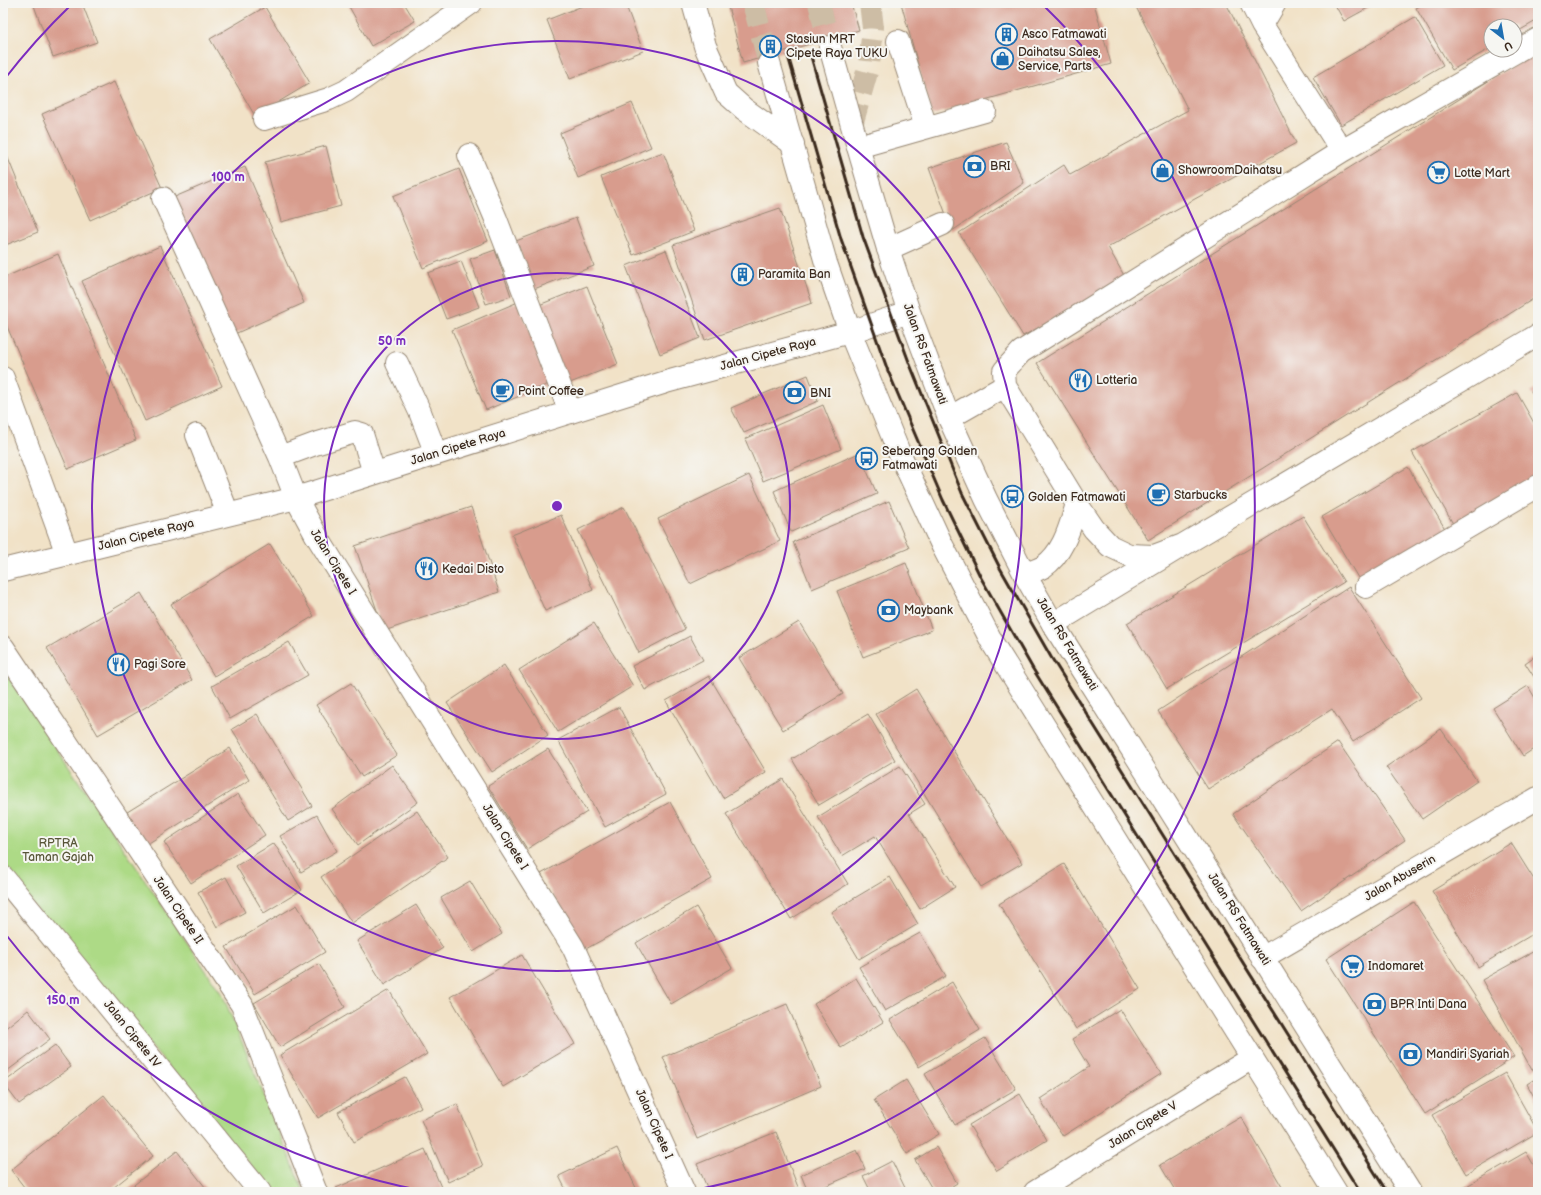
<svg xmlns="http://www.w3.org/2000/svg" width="1541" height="1195" font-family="'Balsamiq Sans',sans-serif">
	<rect width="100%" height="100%" fill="#f6f6f2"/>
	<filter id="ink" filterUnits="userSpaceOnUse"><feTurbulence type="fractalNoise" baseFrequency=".025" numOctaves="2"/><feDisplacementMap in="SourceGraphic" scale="8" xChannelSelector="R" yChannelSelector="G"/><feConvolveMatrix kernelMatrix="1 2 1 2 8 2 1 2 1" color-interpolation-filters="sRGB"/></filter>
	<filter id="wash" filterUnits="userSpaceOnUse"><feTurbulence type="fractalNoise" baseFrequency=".012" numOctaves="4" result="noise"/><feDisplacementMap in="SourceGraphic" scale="16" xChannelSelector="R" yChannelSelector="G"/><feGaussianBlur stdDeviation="0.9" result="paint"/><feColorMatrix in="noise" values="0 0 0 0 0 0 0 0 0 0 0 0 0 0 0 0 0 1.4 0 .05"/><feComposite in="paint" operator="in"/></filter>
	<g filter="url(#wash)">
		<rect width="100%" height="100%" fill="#f1e2c7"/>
		<path fill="#adda86" stroke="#748252" d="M 3,669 L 223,996 L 304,1192 L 273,1192 L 3,869 Z"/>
		<g id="blocks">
			<path fill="#d89c8d" d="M 33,3 L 82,3 L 97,42 L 53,57 Z
				M 347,3 L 404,3 L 415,21 L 371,46 Z
				M 590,3 L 625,3 L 643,51 L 570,79 L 547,20 Z
				M 727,3 L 851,3 L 859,30 L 743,63 Z
				M 901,3 L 1094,3 L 1111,64 L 932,115 Z
				M 1134,3 L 1226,3 L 1296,143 L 1108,247 L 1126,279 L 1023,336 L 959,233 L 1064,165 L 1070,175 L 1188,110 Z
				M 1334,3 L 1377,3 L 1344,21 Z
				M 1425,3 L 1533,3 L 1538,11 L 1538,20 L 1515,33 L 1515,26 L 1491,26 L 1491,48 L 1452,70 L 1416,8 Z
				M 265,7 L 310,83 L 255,116 L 210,39 Z
				M 1415,17 L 1443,65 L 1341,125 L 1313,77 Z
				M 1538,50 L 1538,296 L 1148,540 L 1037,363 Z
				M 114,82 L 162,188 L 90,220 L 42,114 Z
				M 632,103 L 651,147 L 578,178 L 560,133 Z
				M 1006,142 L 1024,183 L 952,231 L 929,168 Z
				M 3,146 L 38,232 L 3,246 Z
				M 326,146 L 341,206 L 281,222 L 265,162 Z
				M 663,152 L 694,231 L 633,255 L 601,177 Z
				M 245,167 L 304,303 L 230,336 L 170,199 Z
				M 459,169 L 488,241 L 423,268 L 393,196 Z
				M 780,208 L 812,303 L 705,340 L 673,245 Z
				M 576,218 L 594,266 L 534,289 L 516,241 Z
				M 160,246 L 222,386 L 145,421 L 82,281 Z
				M 495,250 L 511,296 L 486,304 L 470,259 Z
				M 666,250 L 700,338 L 660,354 L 626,266 Z
				M 58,254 L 136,440 L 68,469 L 3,317 L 3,278 Z
				M 461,261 L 479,307 L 446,319 L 428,273 Z
				M 587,286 L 618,364 L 565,385 L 534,307 Z
				M 518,302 L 551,383 L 486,410 L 452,330 Z
				M 808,375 L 818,401 L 744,433 L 731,408 Z
				M 1538,387 L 1538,401 L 1531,391 Z
				M 1517,393 L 1538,430 L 1538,483 L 1456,529 L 1412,452 Z
				M 823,405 L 841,449 L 763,481 L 745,439 Z
				M 859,453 L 877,494 L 791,532 L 774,491 Z
				M 1408,467 L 1447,532 L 1361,583 L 1322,517 Z
				M 749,475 L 780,541 L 690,584 L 658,519 Z
				M 889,501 L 909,548 L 812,589 L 793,542 Z
				M 471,507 L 499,592 L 384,631 L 355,546 Z
				M 624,507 L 685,629 L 639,653 L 578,530 Z
				M 561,515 L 593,590 L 545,611 L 512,535 Z
				M 1303,516 L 1344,582 L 1167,689 L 1127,623 Z
				M 270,544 L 314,616 L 214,676 L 171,604 Z
				M 906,563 L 932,630 L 863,657 L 837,591 Z
				M 1349,587 L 1421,698 L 1353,742 L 1332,709 L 1208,789 L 1158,711 Z
				M 141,593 L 192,680 L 98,735 L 47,648 Z
				M 799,622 L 843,694 L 783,730 L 739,658 Z
				M 594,623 L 633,686 L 558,732 L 519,670 Z
				M 690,636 L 703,660 L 645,690 L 632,666 Z
				M 289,642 L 308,675 L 230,719 L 212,686 Z
				M 1538,654 L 1538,683 L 1525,663 Z
				M 504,665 L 548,735 L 492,772 L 447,703 Z
				M 709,676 L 766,772 L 723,798 L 666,701 Z
				M 351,683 L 397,755 L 362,777 L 316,705 Z
				M 1528,686 L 1538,703 L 1538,746 L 1523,756 L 1493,708 Z
				M 916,689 L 1022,863 L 981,887 L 876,714 Z
				M 619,707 L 666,794 L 605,827 L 558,740 Z
				M 257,714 L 312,806 L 288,821 L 232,729 Z
				M 868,714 L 895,760 L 819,805 L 792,759 Z
				M 1441,729 L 1477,781 L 1422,819 L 1386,767 Z
				M 1338,742 L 1405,840 L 1301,911 L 1233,814 Z
				M 230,748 L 249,780 L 144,846 L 124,814 Z
				M 548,749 L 587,812 L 527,849 L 488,786 Z
				M 392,765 L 418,802 L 358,845 L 332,809 Z
				M 900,766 L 925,804 L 909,814 L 955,887 L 920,909 L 875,836 L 842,856 L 818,817 Z
				M 783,779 L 848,884 L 791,919 L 726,814 Z
				M 238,794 L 265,835 L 191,883 L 164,842 Z
				M 670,802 L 712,879 L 584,950 L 541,874 Z
				M 417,811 L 448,857 L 352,923 L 321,877 Z
				M 317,815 L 337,851 L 301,872 L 280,836 Z
				M 274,843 L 302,890 L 264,913 L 236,866 Z
				M 1511,843 L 1538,886 L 1538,931 L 1478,967 L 1432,891 Z
				M 1064,864 L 1140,989 L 1076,1029 L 999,904 Z
				M 226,877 L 245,912 L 217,927 L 198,892 Z
				M 890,877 L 918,924 L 859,959 L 831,912 Z
				M 470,881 L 502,934 L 473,952 L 441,898 Z
				M 1414,902 L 1514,1057 L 1425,1114 L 1326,959 Z
				M 297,905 L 325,952 L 255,994 L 226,947 Z
				M 416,905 L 443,948 L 384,985 L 357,941 Z
				M 696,907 L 732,968 L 671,1004 L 636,943 Z
				M 920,933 L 946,976 L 885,1011 L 859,967 Z
				M 1538,949 L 1538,1067 L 1532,1070 L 1482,980 Z
				M 522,955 L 575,1044 L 503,1087 L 450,997 Z
				M 319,964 L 345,1007 L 280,1047 L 254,1003 Z
				M 856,978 L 883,1022 L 841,1048 L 814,1004 Z
				M 952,982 L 980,1030 L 919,1067 L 890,1020 Z
				M 389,990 L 427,1054 L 318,1118 L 280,1055 Z
				M 787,1004 L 821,1086 L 697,1139 L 663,1057 Z
				M 1120,1009 L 1161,1074 L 1063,1136 L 1040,1099 L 1089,1067 L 1072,1039 Z
				M 28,1010 L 50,1039 L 3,1074 L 3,1030 Z
				M 985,1038 L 1016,1089 L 955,1125 L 925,1074 Z
				M 55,1045 L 71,1067 L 19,1104 L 3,1083 Z
				M 1505,1073 L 1538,1132 L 1466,1174 L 1432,1115 Z
				M 405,1077 L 421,1107 L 354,1142 L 338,1112 Z
				M 1538,1077 L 1538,1104 L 1527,1084 Z
				M 906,1080 L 939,1134 L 907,1154 L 874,1100 Z
				M 1020,1094 L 1047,1140 L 997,1171 L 969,1125 Z
				M 104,1095 L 153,1156 L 108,1192 L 28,1192 L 11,1170 Z
				M 457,1104 L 483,1166 L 448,1182 L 421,1120 Z
				M 1241,1117 L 1285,1192 L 1176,1192 L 1160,1165 Z
				M 776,1132 L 800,1192 L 709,1192 L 697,1164 Z
				M 936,1147 L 957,1183 L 943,1192 L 934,1192 L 915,1160 Z
				M 617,1148 L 638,1192 L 567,1192 L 559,1176 Z
				M 425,1149 L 443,1192 L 338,1192 L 336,1188 Z
				M 857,1150 L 865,1169 L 812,1192 L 808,1192 L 801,1175 Z
				M 177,1151 L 209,1192 L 125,1192 Z
				M 1526,1152 L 1538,1172 L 1538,1192 L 1459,1192 L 1458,1191 Z
				M 892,1161 L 907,1192 L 871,1192 L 863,1176 Z"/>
		</g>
	</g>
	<g filter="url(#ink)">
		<use href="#blocks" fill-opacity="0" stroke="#968672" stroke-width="1"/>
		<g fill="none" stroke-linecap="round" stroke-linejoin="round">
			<path stroke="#cdbda5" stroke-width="22" stroke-dasharray="22 11" stroke-linecap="butt" d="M 852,125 L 869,65 L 873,28 L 870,3"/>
			<path stroke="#cdbda5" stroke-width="22" stroke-dasharray="22 11" stroke-linecap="butt" d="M 753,3 L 769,63
				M 819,3 L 830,47"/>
			<defs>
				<path id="minor" d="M 693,3 L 705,46 L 726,93 L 744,109 L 793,144
					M 1251,3 L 1262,25 L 1342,151
					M 1262,25 L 1275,3
					M 898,41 L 926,127
					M 264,119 L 329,99 L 346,91 L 471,3
					M 858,147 L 985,111
					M 469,155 L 496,219 L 570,412
					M 163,198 L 280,457 L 296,498 L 316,535 L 573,947 L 684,1192
					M 888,249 L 943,224
					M 397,363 L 420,412 L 436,454
					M 3,378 L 67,554
					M 949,418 L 1005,386
					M 197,435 L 228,514
					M 280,457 L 315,444 L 355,432 L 362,434 L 374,473
					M 1183,545 L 1154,556 L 1129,555 L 1110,546 L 1094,529 L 1077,504 L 1005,386 L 1004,371 L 1021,352 L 1342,151 L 1538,39
					M 1025,575 C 1031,572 1037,570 1043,567 C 1064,553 1070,526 1077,504
					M 1366,587 L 1538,486
					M 1053,624 L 1183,545 L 1538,335
					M 3,647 L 242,1005 L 316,1192
					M 3,877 L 260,1192
					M 1262,958 L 1538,798
					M 1035,1192 L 1252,1058"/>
				<path id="major" d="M 830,47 L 858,147 L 888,249 L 909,312 L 949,418 L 986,499 L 1025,575 L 1053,624 L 1410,1192
					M 769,63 L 826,263 L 850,332 L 898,450 L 942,545 L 993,644 L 1336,1192
					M 3,570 L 296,498 L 666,382 L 850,332 L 909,312"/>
			</defs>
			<use href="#minor" stroke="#968672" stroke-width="24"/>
			<use href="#major" stroke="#968672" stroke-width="24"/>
			<use href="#minor" stroke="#fff" stroke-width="22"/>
			<use href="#major" stroke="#fff" stroke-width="22"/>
			<path stroke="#3b2a1e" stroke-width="3" d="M 810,53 L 863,237 L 909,362 L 962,493 L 1000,568 L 1051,657 L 1387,1192
				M 788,56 L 841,239 L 888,371 L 943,500 L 981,578 L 1033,669 L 1360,1192"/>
		</g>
	</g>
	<g fill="none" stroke="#7b2cbf" stroke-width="2">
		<circle cx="557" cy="506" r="233"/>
		<circle cx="557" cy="506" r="465"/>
		<path d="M424 1191A698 698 0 0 1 3 931M3 81A698 698 0 0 1 72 4M1042 4A698 698 0 0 1 690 1191"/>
	</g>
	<defs>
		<symbol id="building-ring" viewBox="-11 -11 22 22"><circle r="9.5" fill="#f6f6f2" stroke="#1f6fb2" stroke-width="1.5"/><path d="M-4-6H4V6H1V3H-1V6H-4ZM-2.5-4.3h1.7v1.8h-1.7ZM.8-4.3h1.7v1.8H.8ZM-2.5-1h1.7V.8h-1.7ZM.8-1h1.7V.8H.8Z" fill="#1f6fb2"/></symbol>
		<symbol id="shop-ring" viewBox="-11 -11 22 22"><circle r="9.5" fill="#f6f6f2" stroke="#1f6fb2" stroke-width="1.5"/><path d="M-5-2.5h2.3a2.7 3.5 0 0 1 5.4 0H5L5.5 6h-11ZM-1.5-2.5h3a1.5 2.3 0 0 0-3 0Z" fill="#1f6fb2"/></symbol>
		<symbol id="bank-ring" viewBox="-11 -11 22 22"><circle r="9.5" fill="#f6f6f2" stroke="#1f6fb2" stroke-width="1.5"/><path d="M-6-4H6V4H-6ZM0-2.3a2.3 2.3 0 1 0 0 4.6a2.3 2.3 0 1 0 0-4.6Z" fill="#1f6fb2"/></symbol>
		<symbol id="supermarket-ring" viewBox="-11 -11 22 22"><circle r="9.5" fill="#f6f6f2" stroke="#1f6fb2" stroke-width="1.5"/><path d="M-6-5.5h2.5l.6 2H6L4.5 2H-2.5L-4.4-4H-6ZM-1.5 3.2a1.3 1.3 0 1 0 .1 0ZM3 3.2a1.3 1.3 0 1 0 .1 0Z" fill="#1f6fb2"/></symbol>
		<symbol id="restaurant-ring" viewBox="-11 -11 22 22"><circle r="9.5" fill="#f6f6f2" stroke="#1f6fb2" stroke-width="1.5"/><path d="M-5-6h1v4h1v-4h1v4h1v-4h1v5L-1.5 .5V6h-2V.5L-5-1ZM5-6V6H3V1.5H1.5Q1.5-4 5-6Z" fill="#1f6fb2"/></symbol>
		<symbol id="cafe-ring" viewBox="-11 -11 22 22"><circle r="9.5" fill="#f6f6f2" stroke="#1f6fb2" stroke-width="1.5"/><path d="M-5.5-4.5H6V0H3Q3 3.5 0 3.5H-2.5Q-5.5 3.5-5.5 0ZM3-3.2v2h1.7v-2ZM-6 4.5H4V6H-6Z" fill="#1f6fb2"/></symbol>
		<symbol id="bus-ring" viewBox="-11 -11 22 22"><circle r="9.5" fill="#f6f6f2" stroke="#1f6fb2" stroke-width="1.5"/><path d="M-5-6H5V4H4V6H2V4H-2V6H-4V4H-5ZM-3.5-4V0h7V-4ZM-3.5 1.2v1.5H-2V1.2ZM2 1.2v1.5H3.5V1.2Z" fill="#1f6fb2"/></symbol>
	</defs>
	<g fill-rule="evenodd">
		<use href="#building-ring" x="994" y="22" width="25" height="25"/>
		<use href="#building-ring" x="758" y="34" width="25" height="25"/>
		<use href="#shop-ring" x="990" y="46" width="25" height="25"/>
		<use href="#bank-ring" x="962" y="154" width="25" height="25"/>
		<use href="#shop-ring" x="1150" y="158" width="25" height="25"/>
		<use href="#supermarket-ring" x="1426" y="160" width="25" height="25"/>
		<use href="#building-ring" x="730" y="262" width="25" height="25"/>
		<use href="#restaurant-ring" x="1068" y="368" width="25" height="25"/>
		<use href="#cafe-ring" x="490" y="378" width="25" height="25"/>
		<use href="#bank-ring" x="782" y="380" width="25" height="25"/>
		<use href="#bus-ring" x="854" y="446" width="25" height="25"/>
		<use href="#cafe-ring" x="1146" y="482" width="25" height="25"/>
		<use href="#bus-ring" x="1000" y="484" width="25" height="25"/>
		<use href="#restaurant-ring" x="414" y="556" width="25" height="25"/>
		<use href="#bank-ring" x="876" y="598" width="25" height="25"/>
		<use href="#restaurant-ring" x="106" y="652" width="25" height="25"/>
		<use href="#supermarket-ring" x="1340" y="954" width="25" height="25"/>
		<use href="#bank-ring" x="1362" y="992" width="25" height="25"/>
		<use href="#bank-ring" x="1398" y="1042" width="25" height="25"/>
	</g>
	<g text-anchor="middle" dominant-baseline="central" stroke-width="4" stroke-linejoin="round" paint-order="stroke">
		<g font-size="12" fill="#3b2a1e" stroke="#f6f6f2" text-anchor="start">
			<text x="1022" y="34">Asco Fatmawati</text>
			<text x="786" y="39">Stasiun MRT<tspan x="786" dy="14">Cipete Raya TUKU</tspan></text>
			<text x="1018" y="52">Daihatsu Sales,<tspan x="1018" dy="14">Service, Parts</tspan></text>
			<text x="990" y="166">BRI</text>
			<text x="1178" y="170">ShowroomDaihatsu</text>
			<text x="1454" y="173">Lotte Mart</text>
			<text x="758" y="274">Paramita Ban</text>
			<text x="1096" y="380">Lotteria</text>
			<text x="518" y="391">Point Coffee</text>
			<text x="810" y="393">BNI</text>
			<text x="882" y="451">Seberang Golden<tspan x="882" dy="14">Fatmawati</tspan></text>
			<text x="1174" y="495">Starbucks</text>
			<text x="1028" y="497">Golden Fatmawati</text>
			<text x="442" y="569">Kedai Disto</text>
			<text x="904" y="610">Maybank</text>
			<text x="134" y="664">Pagi Sore</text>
			<text x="1368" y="966">Indomaret</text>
			<text x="1390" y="1004">BPR Inti Dana</text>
			<text x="1426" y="1054">Mandiri Syariah</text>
		</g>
		<g font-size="12" fill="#3b2a1e" stroke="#f6f6f2">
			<text transform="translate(768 354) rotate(-15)">Jalan Cipete Raya</text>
			<text transform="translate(925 354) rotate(70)">Jalan RS Fatmawati</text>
			<text transform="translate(458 447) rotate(-17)">Jalan Cipete Raya</text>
			<text transform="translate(146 535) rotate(-14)">Jalan Cipete Raya</text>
			<text transform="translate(333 562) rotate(58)">Jalan Cipete I</text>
			<text transform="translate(1067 644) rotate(59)">Jalan RS Fatmawati</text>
			<text transform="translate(505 837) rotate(58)">Jalan Cipete I</text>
			<text transform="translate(1400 878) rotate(-30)">Jalan Abuserin</text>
			<text transform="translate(178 910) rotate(56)">Jalan Cipete II</text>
			<text transform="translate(1239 919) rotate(58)">Jalan RS Fatmawati</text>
			<text transform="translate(132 1034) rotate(51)">Jalan Cipete IV</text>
			<text transform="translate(654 1124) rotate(66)">Jalan Cipete I</text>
			<text transform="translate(1143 1125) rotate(-32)">Jalan Cipete V</text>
		</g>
		<g font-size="12" fill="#585638" stroke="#f6f6f2">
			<text x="58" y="843">RPTRA<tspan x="58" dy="14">Taman Gajah</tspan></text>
		</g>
	</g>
	<circle cx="557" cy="506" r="6" fill="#7b2cbf" stroke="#f6f6f2" stroke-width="2"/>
	<g font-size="12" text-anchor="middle" font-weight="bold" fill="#7b2cbf" stroke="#f6f6f2" stroke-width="4" stroke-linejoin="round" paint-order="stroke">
		<text x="228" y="181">100 m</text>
		<text x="392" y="345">50 m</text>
		<text x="63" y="1004">150 m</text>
	</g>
	<rect width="1541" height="1195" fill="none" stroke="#f6f6f2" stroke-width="16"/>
	<g transform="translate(1503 38) rotate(149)"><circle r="19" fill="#f6f6f2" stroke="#aba49d"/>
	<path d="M0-3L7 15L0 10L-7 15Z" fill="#1f6fb2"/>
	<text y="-6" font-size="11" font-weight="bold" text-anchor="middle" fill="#3b2a1e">U</text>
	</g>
</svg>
